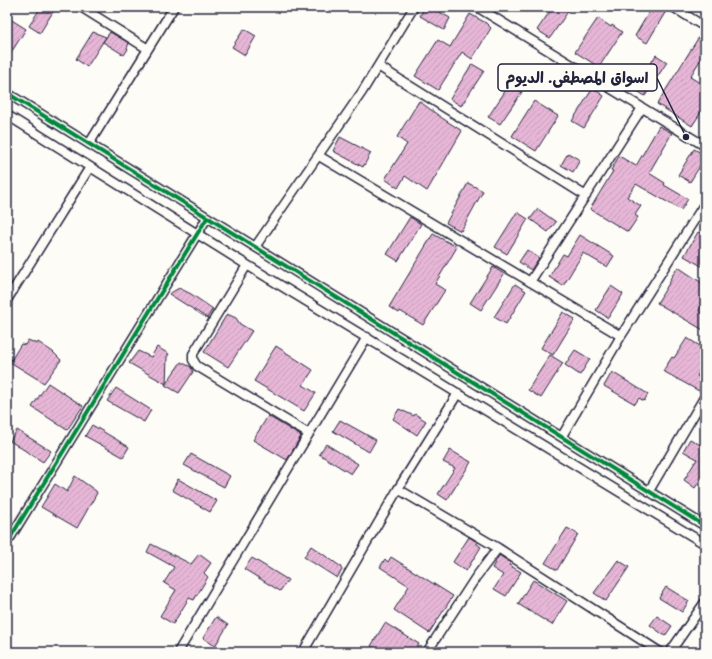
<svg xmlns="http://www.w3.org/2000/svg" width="712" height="659" font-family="'Playpen Sans','Playpen Sans Arabic',sans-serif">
	<defs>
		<pattern id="building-hatch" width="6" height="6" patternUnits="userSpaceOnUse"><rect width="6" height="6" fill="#e7b6d6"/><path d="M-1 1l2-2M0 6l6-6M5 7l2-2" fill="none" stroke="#c69cb9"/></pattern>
	</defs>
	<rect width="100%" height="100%" fill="#fdfcf7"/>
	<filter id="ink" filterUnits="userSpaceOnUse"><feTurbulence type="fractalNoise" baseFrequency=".025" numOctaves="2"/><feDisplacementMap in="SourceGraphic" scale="8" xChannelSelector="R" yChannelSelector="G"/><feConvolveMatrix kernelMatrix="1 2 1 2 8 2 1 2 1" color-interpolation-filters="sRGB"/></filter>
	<g filter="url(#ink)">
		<path fill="url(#building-hatch)" stroke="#22223b" d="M 41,7 L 56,7 L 40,33 L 29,26 Z
			M 425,7 L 431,7 L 450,18 L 444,30 L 420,16 Z
			M 553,7 L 571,7 L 550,38 L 537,30 Z
			M 652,7 L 659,7 L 666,11 L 647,43 L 635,36 Z
			M 470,14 L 486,23 L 491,28 L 472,59 L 462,52 L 438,90 L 415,76 L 438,40 L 450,47 Z
			M 7,17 L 26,29 L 7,59 Z
			M 598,18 L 611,27 L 612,25 L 622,32 L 599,67 L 575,52 Z
			M 244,29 L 256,36 L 245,55 L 232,47 Z
			M 93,32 L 106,37 L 87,67 L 76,59 Z
			M 110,32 L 129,43 L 127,48 L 128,49 L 124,55 L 103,42 Z
			M 702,32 L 705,32 L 705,52 L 690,77 L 705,86 L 705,106 L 692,126 L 657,104 Z
			M 656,55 L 667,62 L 645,96 L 634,89 Z
			M 472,64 L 484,71 L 461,106 L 450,99 Z
			M 510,84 L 522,92 L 500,124 L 488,117 Z
			M 593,88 L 604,96 L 584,128 L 572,121 Z
			M 419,101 L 442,118 L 462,131 L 427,191 L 405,176 L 398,188 L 385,179 L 407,144 L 397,137 Z
			M 534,101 L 558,116 L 536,151 L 512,136 Z
			M 659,126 L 672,133 L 649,173 L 665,183 L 664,185 L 688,199 L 681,210 L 636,184 L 627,197 L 641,206 L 635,215 L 638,217 L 628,232 L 590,209 L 613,171 L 611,170 L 619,156 L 636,166 Z
			M 340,137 L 371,153 L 363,167 L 333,151 Z
			M 694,149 L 705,155 L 705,158 L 690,182 L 678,175 Z
			M 568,153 L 580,160 L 573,172 L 561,165 Z
			M 468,183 L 483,191 L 461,231 L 446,223 Z
			M 538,209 L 556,222 L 548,232 L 530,219 Z
			M 517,212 L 528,219 L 507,254 L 495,247 Z
			M 410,217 L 421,224 L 398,261 L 387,254 Z
			M 698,232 L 705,236 L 705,268 L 684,256 Z
			M 433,234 L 457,247 L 435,284 L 445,290 L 423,325 L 400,311 L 399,313 L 389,307 Z
			M 580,235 L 614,256 L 607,267 L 583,253 L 563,286 L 549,277 L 563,254 L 567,256 Z
			M 527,250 L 539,258 L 531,270 L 519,262 Z
			M 493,267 L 504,274 L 481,310 L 470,303 Z
			M 678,267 L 705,285 L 705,301 L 699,311 L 705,315 L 705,331 L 657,303 L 671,280 L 670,279 Z
			M 515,284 L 526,291 L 506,324 L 494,317 Z
			M 611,286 L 623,294 L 608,318 L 596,310 Z
			M 179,288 L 191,294 L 213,309 L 207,318 L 169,294 Z
			M 563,312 L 575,319 L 553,355 L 541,348 Z
			M 227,314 L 236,318 L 240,324 L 252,331 L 228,367 L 204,352 Z
			M 687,338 L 705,349 L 705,362 L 697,376 L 705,381 L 699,391 L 663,371 L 672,357 L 674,358 Z
			M 28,340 L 37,344 L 38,342 L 53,352 L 61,360 L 44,383 L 10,362 L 21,344 L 25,345 Z
			M 276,346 L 313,370 L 303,385 L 316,393 L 304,411 L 254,381 Z
			M 157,347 L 169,354 L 167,357 L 166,384 L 129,363 L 138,351 L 151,357 Z
			M 575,350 L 590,359 L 580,375 L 565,365 Z
			M 550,355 L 563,363 L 541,398 L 528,390 Z
			M 181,362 L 191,367 L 193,372 L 179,393 L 165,385 Z
			M 612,372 L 648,394 L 644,401 L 639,398 L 635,404 L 604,386 Z
			M 48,383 L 83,406 L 67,430 L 32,407 Z
			M 116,388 L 151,410 L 144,422 L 107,401 Z
			M 399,409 L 414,416 L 415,414 L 426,421 L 417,435 L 393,419 Z
			M 268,416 L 301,436 L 287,460 L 253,440 Z
			M 340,420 L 376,440 L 369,452 L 333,431 Z
			M 92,425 L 129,447 L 123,457 L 85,436 Z
			M 17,430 L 51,451 L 43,462 L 10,441 Z
			M 690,439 L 704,447 L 705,446 L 705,472 L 695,488 L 684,480 L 697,459 L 683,451 Z
			M 326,444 L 358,464 L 351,474 L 319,454 Z
			M 450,450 L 471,462 L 447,500 L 438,494 L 455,468 L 443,462 Z
			M 191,454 L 230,476 L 224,487 L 184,465 Z
			M 75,476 L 96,491 L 97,493 L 77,528 L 41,507 L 55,484 L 67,492 Z
			M 178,479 L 217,501 L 210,512 L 172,490 Z
			M 567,528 L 578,534 L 557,570 L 545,563 Z
			M 469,537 L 477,542 L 477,544 L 481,547 L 466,571 L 453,562 Z
			M 151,544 L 191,564 L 199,554 L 211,563 L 204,573 L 208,577 L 194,600 L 189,598 L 173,624 L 160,616 L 176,590 L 164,583 L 174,567 L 147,552 Z
			M 311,546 L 340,566 L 342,570 L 337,578 L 304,557 Z
			M 499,555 L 511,563 L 509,565 L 521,572 L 506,596 L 494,589 L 503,575 L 492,568 Z
			M 391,557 L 453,596 L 429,633 L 394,610 L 409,586 L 380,567 L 385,559 L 388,562 Z
			M 252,558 L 288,580 L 280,591 L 244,569 Z
			M 618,560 L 629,567 L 606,601 L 594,593 Z
			M 533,580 L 567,601 L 552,625 L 518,604 Z
			M 666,587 L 689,601 L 682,612 L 659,598 Z
			M 657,616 L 672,626 L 665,636 L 650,625 Z
			M 216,617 L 228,625 L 215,646 L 203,638 Z
			M 385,623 L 419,644 L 414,652 L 381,652 L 371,646 Z"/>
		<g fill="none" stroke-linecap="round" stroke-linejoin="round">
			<defs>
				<path id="minor" d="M 81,7 L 148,49
					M 477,7 L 705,146
					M 673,7 L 705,27
					M 378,66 L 586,196
					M 7,93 L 705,526
					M 7,115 L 247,265 L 705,544
					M 89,144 L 174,7
					M 319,156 L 621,336
					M 255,247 L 362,92 L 414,7
					M 247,265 L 193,354 L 193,360 L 197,366 L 309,434
					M 530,282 L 642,108
					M 7,300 L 90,167
					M 562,436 L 621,336 L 705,203
					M 398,489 L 498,548 L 476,577 L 427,652
					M 649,491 L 705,396
					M 10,538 L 207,218
					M 498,548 L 660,652
					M 178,652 L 367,337
					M 303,652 L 398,489 L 458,393
					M 670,652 L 705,602"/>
			</defs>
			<use href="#minor" stroke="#22223b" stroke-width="11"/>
			<use href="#minor" stroke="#fdfcf7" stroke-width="8"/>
			<defs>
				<path id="cycleway" d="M 7,93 L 705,526
					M 10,538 L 207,218"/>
			</defs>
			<use href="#cycleway" stroke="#fdfcf7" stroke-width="6"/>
			<use href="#cycleway" stroke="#00873e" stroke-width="4"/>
		</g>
	</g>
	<path fill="none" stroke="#22223b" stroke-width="1.5" d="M686 137L657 78"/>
	<circle fill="#22223b" stroke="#fdfcf7" stroke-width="1.5" cx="686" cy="137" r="4"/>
	<rect fill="#fdfcf7" stroke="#22223b" stroke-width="1.5" x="498" y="64" width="159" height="27" rx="4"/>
	<g font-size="15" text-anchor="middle" font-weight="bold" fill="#22223b">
		<text x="577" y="83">اسواق المصطفى. الديوم</text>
	</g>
	<rect width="712" height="659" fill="none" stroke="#fdfcf7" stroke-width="24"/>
	<rect x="12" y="12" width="688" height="635" fill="none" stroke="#22223b" stroke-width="1.5" filter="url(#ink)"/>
</svg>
